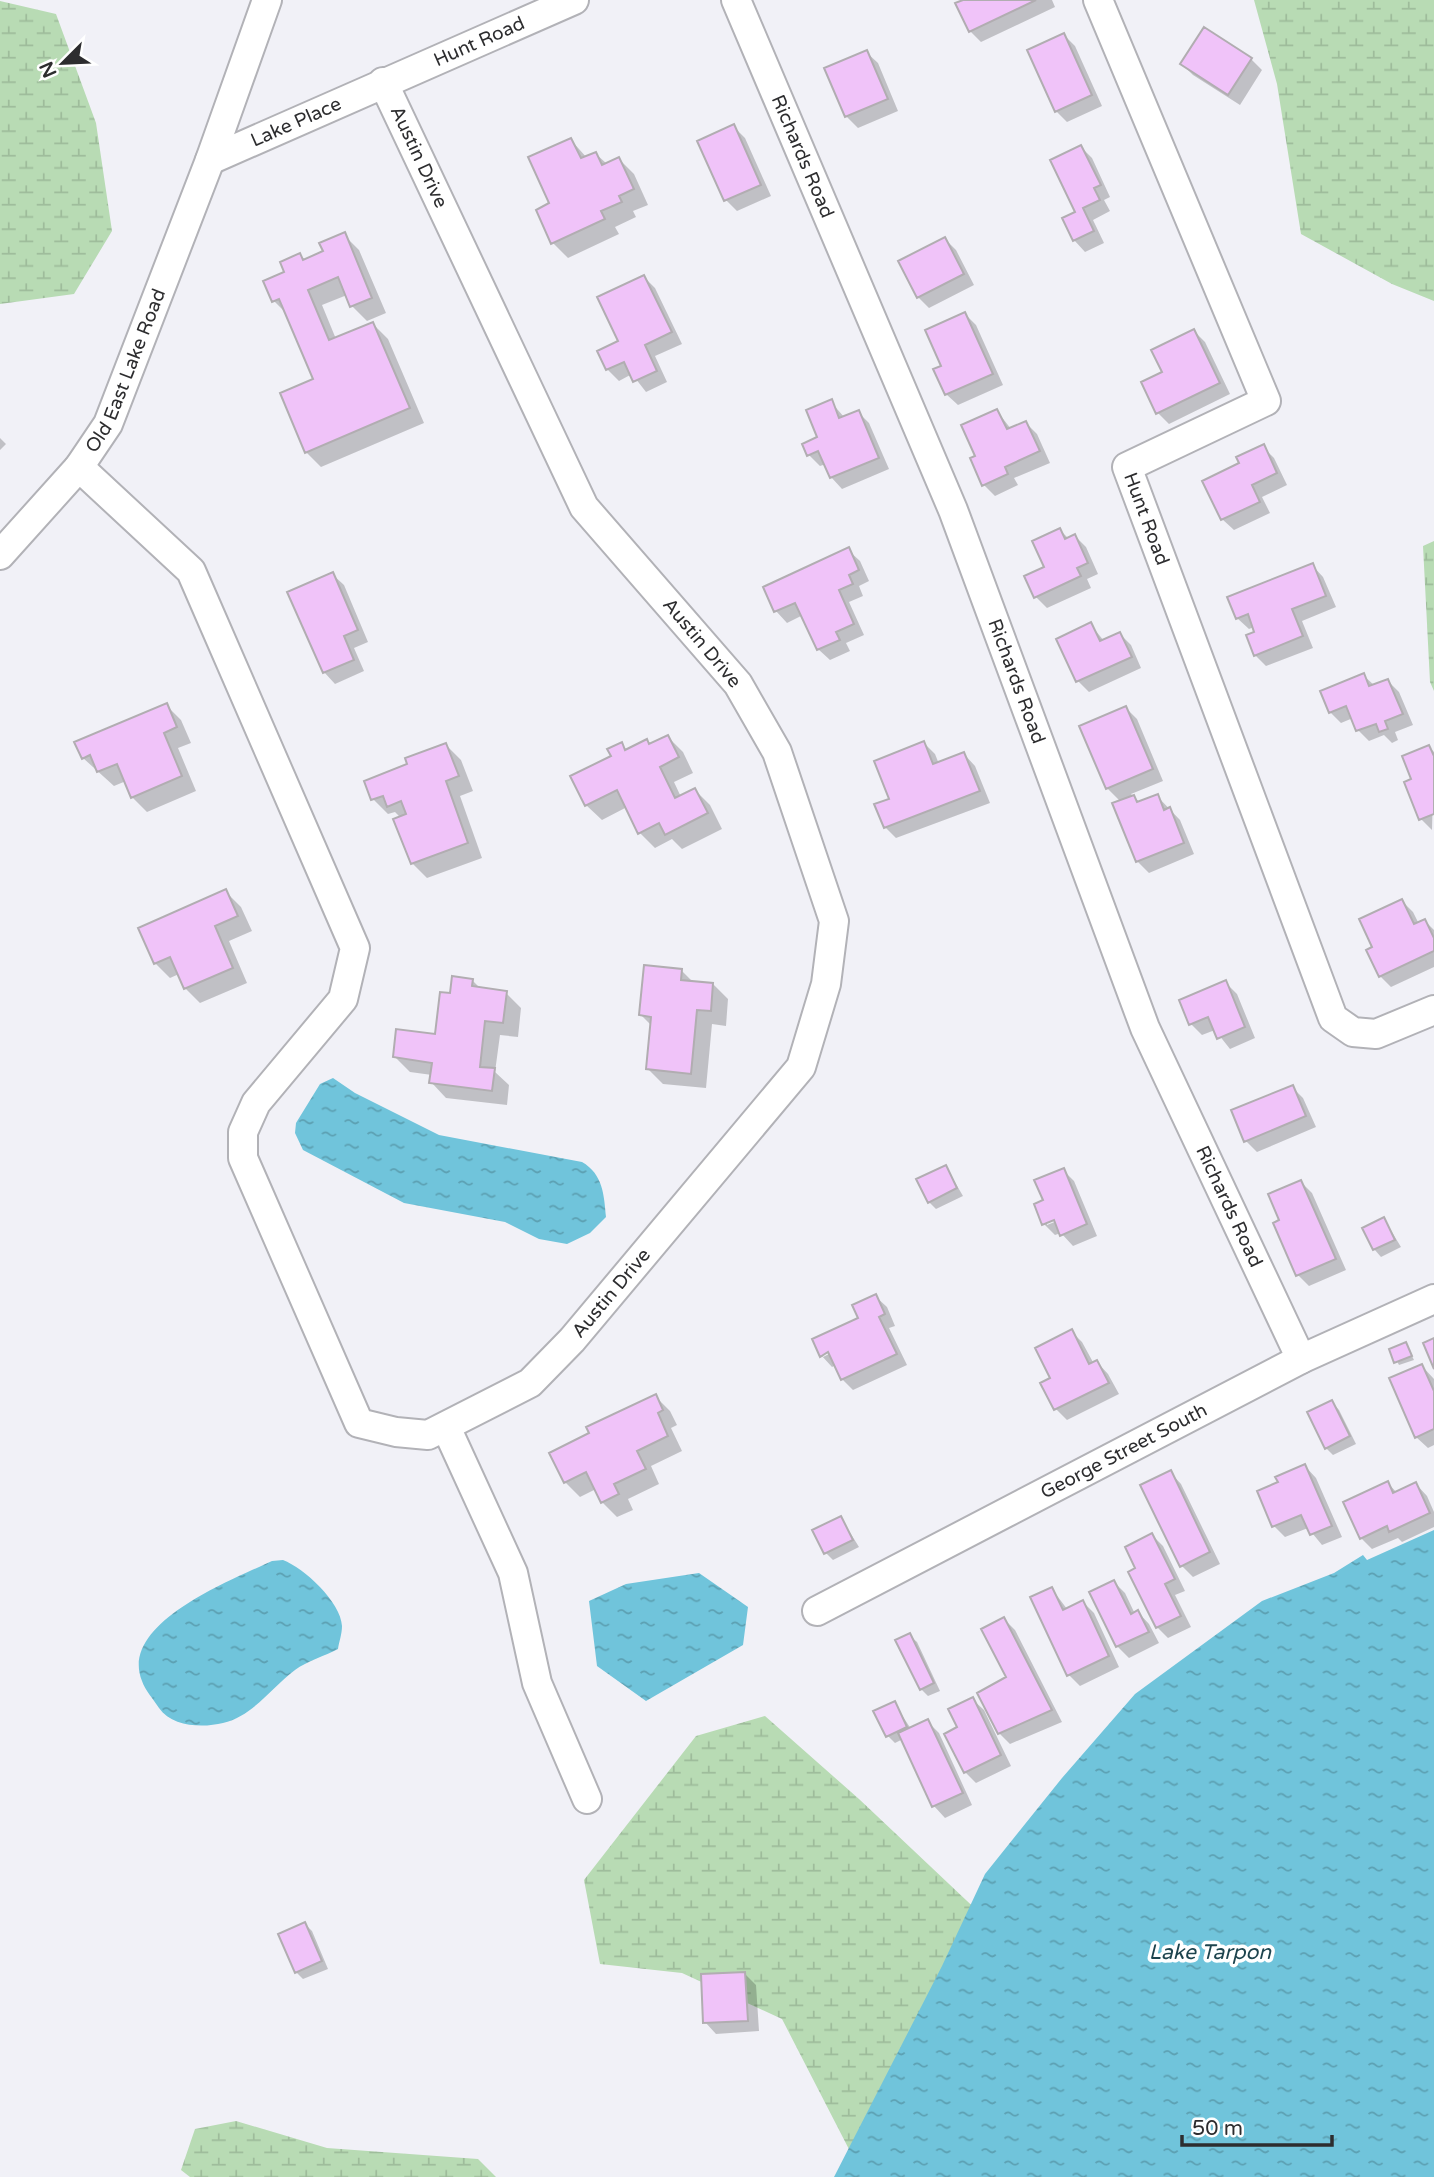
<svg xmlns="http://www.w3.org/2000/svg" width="1434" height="2177" font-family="'Varela Round',sans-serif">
	<defs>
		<pattern id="wetland-marsh" width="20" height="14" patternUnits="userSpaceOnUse" patternTransform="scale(1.75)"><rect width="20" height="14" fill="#b8dbb4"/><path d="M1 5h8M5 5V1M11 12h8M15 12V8" fill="none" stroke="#9ebc9b"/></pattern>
		<pattern id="water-ripples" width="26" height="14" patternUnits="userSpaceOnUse" patternTransform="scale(1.75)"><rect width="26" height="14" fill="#70c4db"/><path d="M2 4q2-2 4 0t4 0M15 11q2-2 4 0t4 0" fill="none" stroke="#5ca0b2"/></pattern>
	</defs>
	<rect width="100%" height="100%" fill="#f1f1f7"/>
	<path fill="url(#wetland-marsh)" d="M 1254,0 L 1434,0 L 1434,301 L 1392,284 L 1301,234 L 1277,84 Z
		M 0,1 L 56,14 L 96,123 L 112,231 L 74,294 L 0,304 Z
		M 1434,541 L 1434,691 L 1430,682 L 1423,546 Z
		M 765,1716 L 859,1799 L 984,1917 L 854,2159 L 782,2019 L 682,1973 L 600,1964 L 584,1880 L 696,1736 Z
		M 236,2121 L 327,2148 L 478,2159 L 496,2177 L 190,2177 L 181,2170 L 195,2129 Z"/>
	<path fill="url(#water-ripples)" d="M 333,1078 L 355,1093 L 439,1135 L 582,1162 C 603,1174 604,1195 606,1217 L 590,1233 L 567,1244 L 539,1239 L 505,1222 L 404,1203 L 303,1150 L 295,1133 L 296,1123 L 320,1084 Z
		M 1434,1530 L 1434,2177 L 834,2177 L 942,1966 L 985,1874 L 1062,1778 L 1135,1694 L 1262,1601 L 1334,1573 L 1363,1555 L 1367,1560 Z
		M 283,1560 C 304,1568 341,1602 342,1626 C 342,1634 339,1642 338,1649 C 325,1656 307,1661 295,1670 C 271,1688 253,1716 223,1723 C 203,1728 172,1727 159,1708 C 154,1700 145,1690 142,1681 C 118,1623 234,1579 272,1561 Z
		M 699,1573 L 748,1607 L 743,1645 L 646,1701 L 597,1666 L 589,1601 L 626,1584 Z"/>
	<path fill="#0003" fill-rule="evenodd" d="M 967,0 L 1052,0 L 1055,7 L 981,42 L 970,31 Z
		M 1064,35 L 1075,46 L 1102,106 L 1067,122 L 1056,111 Z
		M 866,52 L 878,63 L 898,111 L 858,128 L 846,116 Z
		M 1251,59 L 1262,70 L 1240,105 L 1193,75 L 1182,64 Z
		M 734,127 L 745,138 L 771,196 L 737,211 L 726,200 Z
		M 571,140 L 587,158 L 596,154 L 607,164 L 619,159 L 634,174 L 648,205 L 633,211 L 636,217 L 615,227 L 619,234 L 568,258 L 553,243 L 552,204 Z
		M 1081,147 L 1092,158 L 1110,197 L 1104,200 L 1110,211 L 1093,220 L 1104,243 L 1085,252 L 1074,240 L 1064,219 L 1077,213 Z
		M 344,235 L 359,250 L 386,313 L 367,321 L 352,306 L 347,295 L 322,305 L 336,339 L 373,324 L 388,339 L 424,423 L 321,467 L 306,452 L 316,379 L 288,315 L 274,301 L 286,273 L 300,255 L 305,261 L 325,252 Z
		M 945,239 L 956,250 L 974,285 L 929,308 L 918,297 Z
		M 644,277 L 655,288 L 682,344 L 655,356 L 667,382 L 646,392 L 632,374 L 619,381 L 607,369 L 599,352 L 620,342 Z
		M 965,314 L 976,325 L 1003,385 L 958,405 L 946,394 Z
		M 1194,331 L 1205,342 L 1230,394 L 1169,424 L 1158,413 L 1164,373 Z
		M 831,402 L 844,417 L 858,412 L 869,423 L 889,469 L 842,489 L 831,477 L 826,464 L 820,466 L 809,455 L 819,438 Z
		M 997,411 L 1011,429 L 1026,423 L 1037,434 L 1050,463 L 1014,478 L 1018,485 L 995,496 L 984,485 L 977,457 Z
		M 0,438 L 6,444 L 0,450 Z
		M 1263,447 L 1274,458 L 1287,485 L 1262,497 L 1270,513 L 1234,530 L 1222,519 L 1204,482 L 1241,464 Z
		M 1060,530 L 1069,539 L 1075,536 L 1086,547 L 1098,574 L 1087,579 L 1091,588 L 1047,608 L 1036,597 Z
		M 848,550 L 860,561 L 869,581 L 859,586 L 863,596 L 849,602 L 864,635 L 846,643 L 850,651 L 830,660 L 818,649 L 803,615 L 787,623 L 776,611 L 765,588 Z
		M 1312,565 L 1323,577 L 1336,607 L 1302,621 L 1313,648 L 1266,666 L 1255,655 L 1254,627 L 1249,629 L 1237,618 Z
		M 332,574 L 344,585 L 368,642 L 354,648 L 364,671 L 335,684 L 324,672 Z
		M 1091,625 L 1104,641 L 1120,634 L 1131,645 L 1141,668 L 1089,692 L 1078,681 Z
		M 1363,675 L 1375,686 L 1388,681 L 1399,692 L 1413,725 L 1395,732 L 1398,740 L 1392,743 L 1384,735 L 1369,741 L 1358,730 L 1353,718 L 1341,723 L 1330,712 Z
		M 166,705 L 181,720 L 191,743 L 178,748 L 196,791 L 147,812 L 132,797 L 126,781 L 114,786 L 83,758 Z
		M 1126,708 L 1137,719 L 1163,781 L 1131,794 L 1140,803 L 1157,796 L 1180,820 L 1194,854 L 1149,873 L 1137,861 L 1114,804 L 1121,802 L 1107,788 L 1081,727 Z
		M 668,737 L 683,752 L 693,773 L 674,782 L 681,797 L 695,790 L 710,805 L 722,829 L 682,849 L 672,839 L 655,848 L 640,833 L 627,807 L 602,820 L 586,805 L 621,744 L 628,751 L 650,745 Z
		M 924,743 L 935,754 L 939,764 L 964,754 L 975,766 L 990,803 L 896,838 L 885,827 L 891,800 Z
		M 446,745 L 461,760 L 473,791 L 460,796 L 482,858 L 427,878 L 412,863 L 401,818 L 395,812 L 388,814 L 373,799 L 409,765 Z
		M 1429,747 L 1434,752 L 1432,830 L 1421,819 L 1413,780 Z
		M 226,892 L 241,907 L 252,931 L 229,941 L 247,983 L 200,1003 L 185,988 L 179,974 L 170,978 L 155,963 Z
		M 1402,901 L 1413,912 L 1419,924 L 1425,921 L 1434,930 L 1434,967 L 1391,987 L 1380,976 L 1374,948 Z
		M 681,970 L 693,982 L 713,984 L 728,999 L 726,1026 L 712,1024 L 706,1088 L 663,1084 L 648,1069 L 652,1026 L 641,1015 Z
		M 472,980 L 481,989 L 506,993 L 521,1008 L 518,1037 L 500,1035 L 495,1072 L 509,1085 L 507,1105 L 446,1098 L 431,1082 L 432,1075 L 410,1072 L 395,1057 L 437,1036 L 451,995 Z
		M 1225,982 L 1237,994 L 1255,1038 L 1230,1049 L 1215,1030 L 1202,1035 L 1191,1024 Z
		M 1292,1087 L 1303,1098 L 1316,1127 L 1257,1152 L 1246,1141 Z
		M 946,1167 L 963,1196 L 936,1209 L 929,1202 Z
		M 1063,1170 L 1074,1181 L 1097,1236 L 1073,1246 L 1061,1233 L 1055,1235 L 1044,1224 L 1045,1201 ZM 1061,1215 L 1062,1219 L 1047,1225 L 1047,1221 Z
		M 1301,1182 L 1312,1193 L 1346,1270 L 1309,1286 L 1298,1275 L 1282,1221 Z
		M 1384,1219 L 1401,1247 L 1381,1257 L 1374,1249 Z
		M 875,1296 L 887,1307 L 895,1326 L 889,1328 L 907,1365 L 853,1390 L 842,1379 L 836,1365 L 832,1367 L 821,1355 L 814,1340 L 860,1319 L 854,1306 ZM 835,1347 L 837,1350 L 823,1357 L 823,1353 Z
		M 1071,1331 L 1082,1342 L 1094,1364 L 1097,1362 L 1108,1374 L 1119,1394 L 1067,1420 L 1056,1409 L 1043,1384 L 1052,1379 Z
		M 1406,1344 L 1414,1360 L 1399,1365 L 1391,1350 Z
		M 1422,1366 L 1434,1379 L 1434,1445 L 1428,1448 L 1416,1437 Z
		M 655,1396 L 670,1411 L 677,1425 L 671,1428 L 682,1451 L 651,1466 L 659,1484 L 628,1499 L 633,1510 L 617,1517 L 602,1502 L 596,1489 L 580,1497 L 565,1482 L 591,1434 Z
		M 1332,1402 L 1339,1410 L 1356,1444 L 1333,1455 L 1326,1448 Z
		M 1305,1466 L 1316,1478 L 1342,1537 L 1322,1545 L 1308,1528 L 1285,1537 L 1274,1526 L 1280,1483 Z
		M 1170,1472 L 1181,1484 L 1220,1564 L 1193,1577 L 1182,1566 Z
		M 1388,1483 L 1397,1493 L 1416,1484 L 1427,1496 L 1434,1512 L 1434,1527 L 1402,1542 L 1398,1538 L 1372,1549 L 1361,1538 Z
		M 841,1518 L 859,1547 L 833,1560 L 826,1553 Z
		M 1152,1535 L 1163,1546 L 1185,1591 L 1175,1595 L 1191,1627 L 1168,1638 L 1157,1627 L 1138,1569 Z
		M 1114,1582 L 1125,1593 L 1135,1614 L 1138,1612 L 1149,1624 L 1159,1643 L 1129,1658 L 1117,1646 L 1092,1592 Z
		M 1052,1589 L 1067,1609 L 1083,1602 L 1094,1613 L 1119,1667 L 1080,1686 L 1069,1675 Z
		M 1004,1619 L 1015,1630 L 1062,1722 L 1010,1744 L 999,1733 L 1008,1678 Z
		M 909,1635 L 917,1642 L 940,1691 L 928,1696 L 921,1689 Z
		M 972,1699 L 984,1710 L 1011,1766 L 976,1783 L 965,1772 L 960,1728 Z
		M 894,1703 L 911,1729 L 927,1721 L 939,1733 L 972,1805 L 945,1818 L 934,1806 L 903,1739 L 895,1743 L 888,1736 Z
		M 305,1924 L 312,1931 L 328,1969 L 303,1979 L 296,1972 Z
		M 745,1974 L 756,1985 L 759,2031 L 716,2034 L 705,2022 Z"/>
	<path fill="#f0c3f9" stroke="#b1adb1" stroke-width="2" d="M 963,0 L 1036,0 L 969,32 L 955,3 Z
		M 1204,27 L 1252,58 L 1228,95 L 1180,64 Z
		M 1064,33 L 1092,95 L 1055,112 L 1027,50 Z
		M 867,50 L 888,99 L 845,117 L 824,68 Z
		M 734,124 L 761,185 L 724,201 L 697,141 Z
		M 571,138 L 581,158 L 596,152 L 602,165 L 619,157 L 634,189 L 619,196 L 622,202 L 601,211 L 605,219 L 551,244 L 536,210 L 549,203 L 528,157 Z
		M 1081,145 L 1101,185 L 1094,188 L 1100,200 L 1083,208 L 1094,231 L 1073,241 L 1062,218 L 1075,212 L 1050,160 Z
		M 345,232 L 372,298 L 350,307 L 338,277 L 308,290 L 329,340 L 373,322 L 410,408 L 305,453 L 280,393 L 313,379 L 279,299 L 272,302 L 263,281 L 284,272 L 280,262 L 300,253 L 303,260 L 323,251 L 319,243 Z
		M 945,237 L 964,274 L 917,298 L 898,261 Z
		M 644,275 L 672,332 L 645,345 L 657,371 L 633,382 L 624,362 L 606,370 L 597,351 L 618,341 L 597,297 Z
		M 965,312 L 993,374 L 945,395 L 933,369 L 941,366 L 925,330 Z
		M 1194,329 L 1220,383 L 1156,414 L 1141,382 L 1162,372 L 1151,350 Z
		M 832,399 L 839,418 L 859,410 L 879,458 L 830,478 L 818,451 L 807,456 L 802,444 L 817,437 L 806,410 Z
		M 997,409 L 1007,429 L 1026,421 L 1040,451 L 1005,467 L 1008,474 L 982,486 L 970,458 L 975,456 L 961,425 Z
		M 1264,444 L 1277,473 L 1252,485 L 1260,502 L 1221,520 L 1202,481 L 1239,463 L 1236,457 Z
		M 1060,528 L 1065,539 L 1075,534 L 1088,563 L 1077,568 L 1081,576 L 1034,598 L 1024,576 L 1044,567 L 1032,541 Z
		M 849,547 L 859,570 L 849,575 L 853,584 L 839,590 L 854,624 L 836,632 L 840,640 L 817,650 L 795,603 L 774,612 L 763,587 Z
		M 1313,563 L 1326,596 L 1292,609 L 1303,636 L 1254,656 L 1246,635 L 1254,632 L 1248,614 L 1236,619 L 1227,597 Z
		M 333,572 L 358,630 L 344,636 L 354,660 L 323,673 L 287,592 Z
		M 1091,622 L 1100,641 L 1120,632 L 1132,657 L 1076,682 L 1056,639 Z
		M 1364,673 L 1369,686 L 1388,679 L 1403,714 L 1385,721 L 1388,729 L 1379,732 L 1376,724 L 1356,731 L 1346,706 L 1329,713 L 1320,691 Z
		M 167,703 L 177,727 L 164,733 L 182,776 L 131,798 L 117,764 L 97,772 L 90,755 L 82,759 L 74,742 Z
		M 1126,706 L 1153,769 L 1106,789 L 1079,726 Z
		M 668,735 L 679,757 L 660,767 L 675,798 L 695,788 L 708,813 L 665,835 L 659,823 L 638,834 L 617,790 L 585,806 L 570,776 L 611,756 L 607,749 L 622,742 L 625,750 L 647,739 L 649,744 Z
		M 924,741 L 933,764 L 964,752 L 980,791 L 884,828 L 874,804 L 889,799 L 874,761 Z
		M 446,743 L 459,776 L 446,781 L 468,843 L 411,864 L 393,819 L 406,814 L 401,801 L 387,807 L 383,796 L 371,800 L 364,781 L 407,764 L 405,758 Z
		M 1429,745 L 1434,756 L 1434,814 L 1419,820 L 1404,782 L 1411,779 L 1402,756 Z
		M 1158,794 L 1164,810 L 1170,807 L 1184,843 L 1136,862 L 1112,803 L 1134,795 L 1137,802 Z
		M 226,889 L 238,916 L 215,926 L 233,968 L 184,989 L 170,957 L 154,964 L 138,928 Z
		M 1402,899 L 1414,924 L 1425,919 L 1434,938 L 1434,951 L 1379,977 L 1366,950 L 1372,947 L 1359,919 Z
		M 644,965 L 682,969 L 681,980 L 713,983 L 711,1011 L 697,1010 L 691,1074 L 646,1069 L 651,1017 L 639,1015 Z
		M 452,976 L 473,979 L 472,986 L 507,991 L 503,1023 L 485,1021 L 480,1067 L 495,1068 L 492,1091 L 429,1083 L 432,1063 L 393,1057 L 396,1029 L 435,1034 L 440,992 L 450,993 Z
		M 1226,980 L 1245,1027 L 1217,1039 L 1208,1017 L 1189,1025 L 1179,1000 Z
		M 1293,1085 L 1306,1116 L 1244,1142 L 1231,1110 Z
		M 946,1165 L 957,1188 L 928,1203 L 916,1179 Z
		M 1064,1168 L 1087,1224 L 1060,1236 L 1054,1220 L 1042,1225 L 1034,1204 L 1043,1200 L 1034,1180 Z
		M 1301,1180 L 1336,1259 L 1296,1276 L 1273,1223 L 1279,1220 L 1268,1194 Z
		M 1384,1217 L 1395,1240 L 1373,1250 L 1362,1228 Z
		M 876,1294 L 885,1314 L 879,1317 L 897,1354 L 841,1380 L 828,1352 L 820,1357 L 812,1339 L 858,1318 L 852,1305 Z
		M 1072,1329 L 1089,1364 L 1097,1360 L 1109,1383 L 1054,1410 L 1040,1383 L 1050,1378 L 1035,1348 Z
		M 1434,1338 L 1434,1369 L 1423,1343 Z
		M 1406,1342 L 1412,1356 L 1394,1363 L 1389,1349 Z
		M 1422,1364 L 1434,1391 L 1434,1429 L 1415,1438 L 1389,1378 Z
		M 656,1394 L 663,1410 L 658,1413 L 668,1436 L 637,1451 L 646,1469 L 614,1484 L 619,1494 L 601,1503 L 586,1472 L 564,1483 L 549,1453 L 589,1433 L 586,1427 Z
		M 1332,1400 L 1350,1436 L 1325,1449 L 1307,1412 Z
		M 1305,1464 L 1332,1526 L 1310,1535 L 1301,1515 L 1272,1527 L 1257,1491 L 1278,1482 L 1275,1477 Z
		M 1171,1470 L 1210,1552 L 1180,1567 L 1140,1485 Z
		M 1388,1481 L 1393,1493 L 1416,1482 L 1430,1513 L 1389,1532 L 1387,1526 L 1360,1539 L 1343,1502 Z
		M 841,1516 L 853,1540 L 824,1554 L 812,1530 Z
		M 1152,1533 L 1175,1579 L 1165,1584 L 1181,1616 L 1156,1628 L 1128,1572 L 1135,1568 L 1125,1547 Z
		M 1114,1580 L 1131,1614 L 1138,1610 L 1149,1632 L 1116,1647 L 1089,1592 Z
		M 1052,1587 L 1063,1610 L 1083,1600 L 1109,1656 L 1067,1676 L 1030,1597 Z
		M 1004,1617 L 1052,1710 L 998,1734 L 977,1693 L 1006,1677 L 981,1629 Z
		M 910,1633 L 934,1683 L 920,1690 L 895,1640 Z
		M 973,1697 L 1001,1755 L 964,1773 L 944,1734 L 957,1727 L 948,1709 Z
		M 895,1701 L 907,1727 L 886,1737 L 873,1711 Z
		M 928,1719 L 963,1793 L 932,1807 L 898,1733 Z
		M 305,1922 L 322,1961 L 295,1973 L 278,1934 Z
		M 745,1972 L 748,2021 L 703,2023 L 701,1974 Z"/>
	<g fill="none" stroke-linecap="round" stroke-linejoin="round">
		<defs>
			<g id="minor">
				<path id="s1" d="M 736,0 L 953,510 L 1145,1028 L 1301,1359"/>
				<path id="s2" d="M 1098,0 L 1266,401 L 1127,467 L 1333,1018 L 1353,1032 L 1376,1034 L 1434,1010"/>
				<path id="s3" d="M 210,160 L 574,0"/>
				<path id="s4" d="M 79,467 L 191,571 L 355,948 L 343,999 L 256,1103 L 243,1132 L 243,1158 L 359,1423 L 396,1432 L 428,1435 L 530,1383 L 572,1340 L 801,1067 L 826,984 L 834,921 L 777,752 L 738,684 L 584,507 L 383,82"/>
				<path id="s5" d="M 0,555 L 79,467 L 108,424 L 210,160 L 267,0"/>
				<path d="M 446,1427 L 513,1573 L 537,1683 L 587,1799"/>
				<path id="s6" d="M 817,1611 L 1301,1359 L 1434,1299"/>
			</g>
		</defs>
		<use href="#minor" stroke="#b2b2b7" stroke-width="32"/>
		<use href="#minor" stroke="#fff" stroke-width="28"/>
	</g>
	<g text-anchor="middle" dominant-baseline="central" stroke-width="7" stroke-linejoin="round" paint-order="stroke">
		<g font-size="19" fill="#2d2d2f" stroke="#fff">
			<text stroke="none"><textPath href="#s3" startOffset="294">Hunt Road</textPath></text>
			<text stroke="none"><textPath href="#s3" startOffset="94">Lake Place</textPath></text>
			<text stroke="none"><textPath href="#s1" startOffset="170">Richards Road</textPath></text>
			<text transform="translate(419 157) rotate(65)">Austin Drive</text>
			<text stroke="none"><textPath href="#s5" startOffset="226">Old East Lake Road</textPath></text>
			<text stroke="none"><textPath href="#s2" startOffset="644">Hunt Road</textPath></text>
			<text transform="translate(702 643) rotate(50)">Austin Drive</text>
			<text stroke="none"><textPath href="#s1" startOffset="737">Richards Road</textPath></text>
			<text stroke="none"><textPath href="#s1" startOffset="1304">Richards Road</textPath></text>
			<text stroke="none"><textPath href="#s4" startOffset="1405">Austin Drive</textPath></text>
			<text stroke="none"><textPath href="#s6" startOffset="346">George Street South</textPath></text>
		</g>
		<g font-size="21" font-style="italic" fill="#1d444e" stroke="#fff">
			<text x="1210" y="1952">Lake Tarpon</text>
		</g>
	</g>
	<g transform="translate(63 63) rotate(246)" stroke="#ffffff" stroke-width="5" paint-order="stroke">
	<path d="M0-5L12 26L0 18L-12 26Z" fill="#2d2d2f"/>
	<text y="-10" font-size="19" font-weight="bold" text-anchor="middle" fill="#2d2d2f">N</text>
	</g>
	<path d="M1182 2135v10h150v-10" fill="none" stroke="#2d2d2f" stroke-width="3.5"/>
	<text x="1192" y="2135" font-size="21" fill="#2d2d2f" stroke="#ffffff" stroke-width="5" paint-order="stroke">50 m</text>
</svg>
